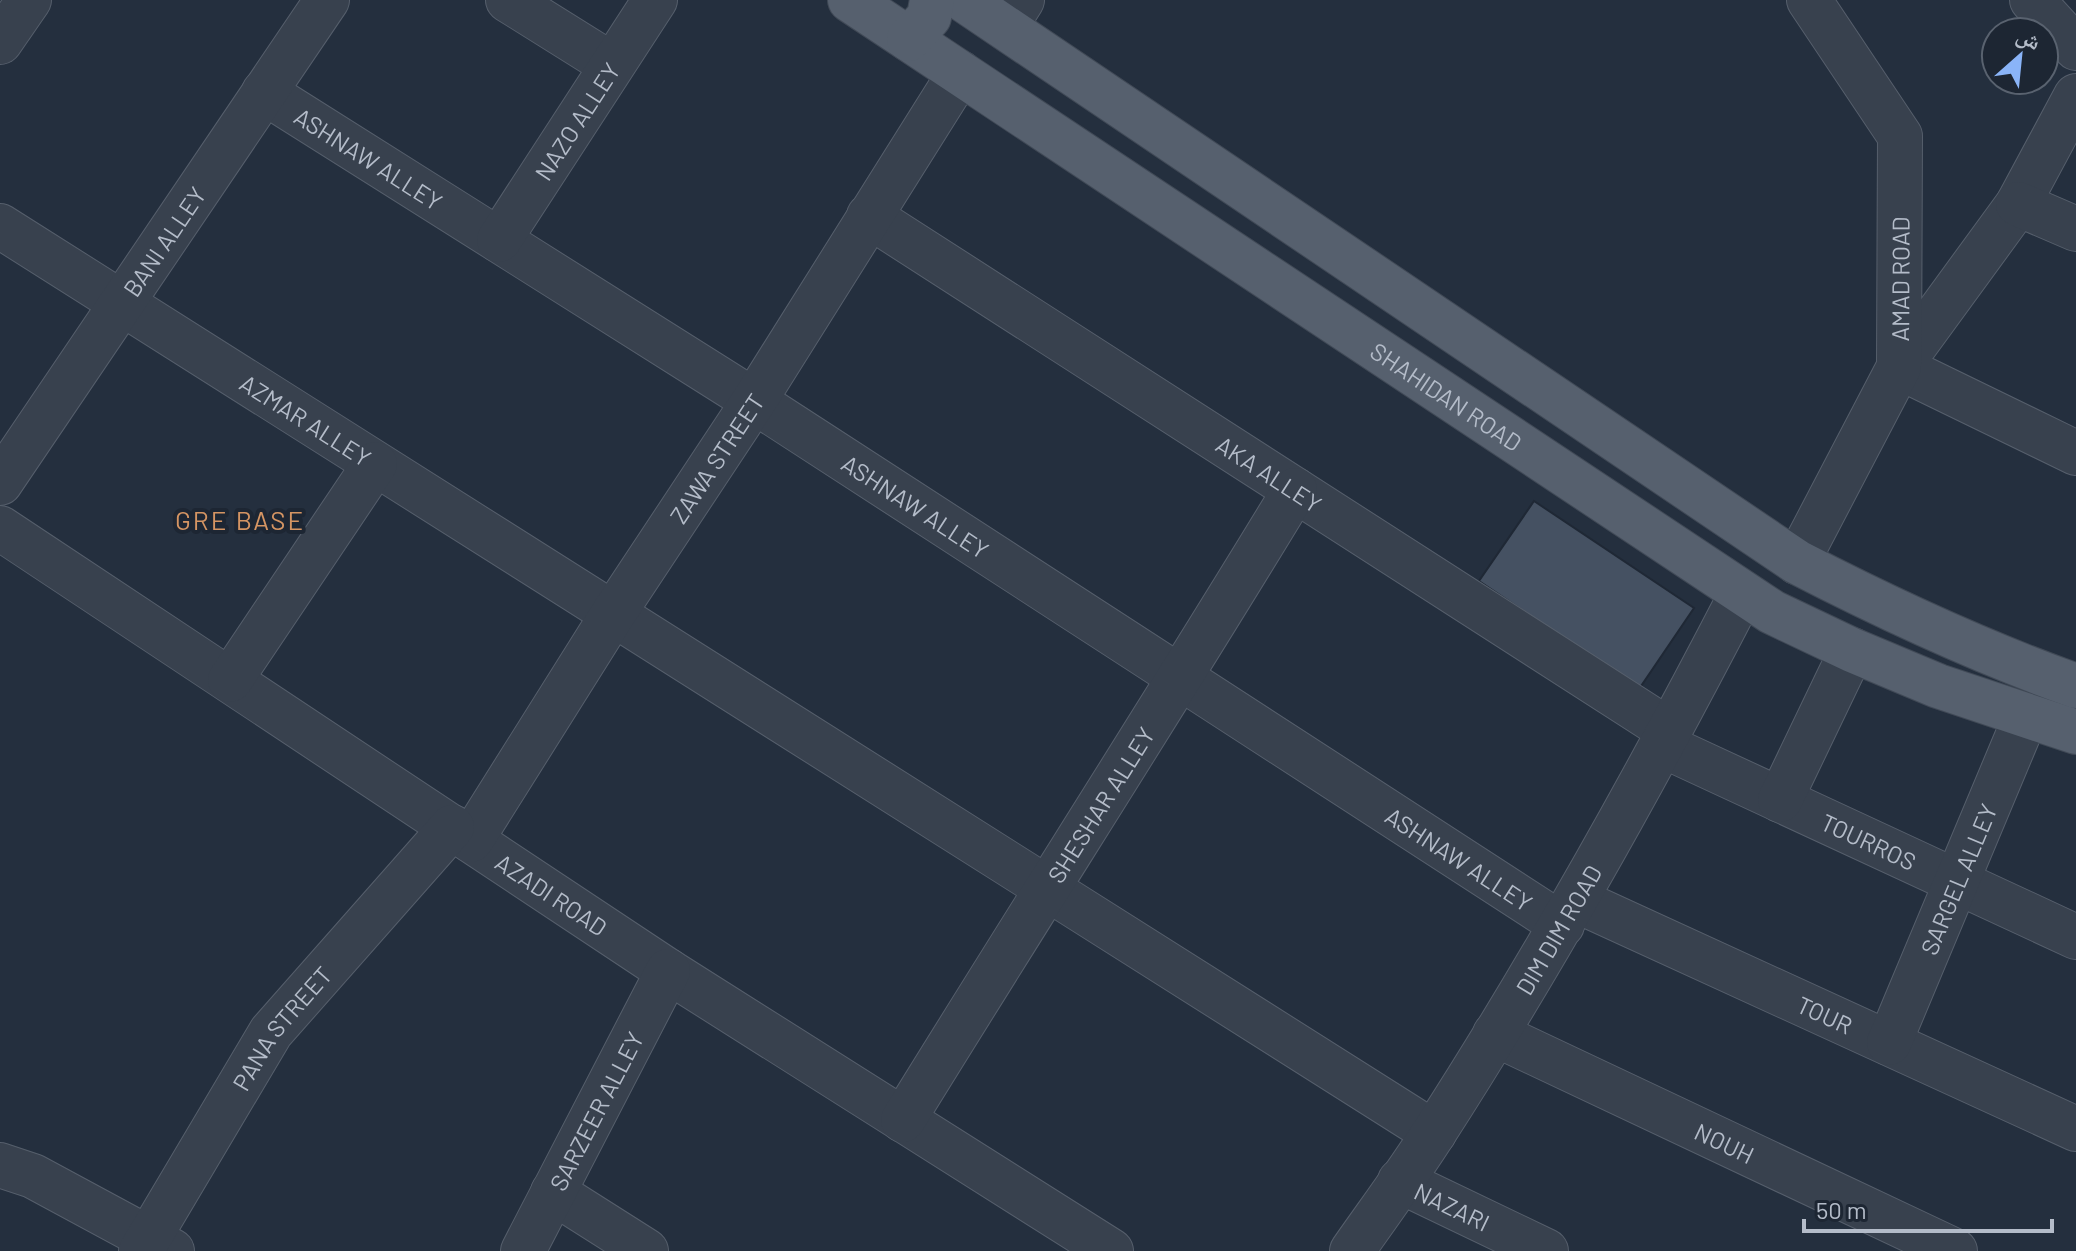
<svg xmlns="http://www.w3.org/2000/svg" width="2076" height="1251" font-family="Barlow,'Noto Naskh Arabic',sans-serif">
	<rect width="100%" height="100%" fill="#242f3e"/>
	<path fill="#455162" stroke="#1f2835" stroke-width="2" d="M 1534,501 L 1694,608 L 1639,689 L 1479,581 Z"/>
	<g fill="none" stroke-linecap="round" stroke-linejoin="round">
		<defs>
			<g id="minor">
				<path d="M 508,0 L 612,65"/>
				<path d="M 2032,0 L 2076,48"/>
				<path d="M 1005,27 L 1022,0"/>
				<path d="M 0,42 L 29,0"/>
				<path id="s1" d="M 264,92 L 754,401 L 1562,925"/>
				<path d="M 2076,96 L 2018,204 L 1899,367 L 2076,453"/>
				<path d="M 2018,204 L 2076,229"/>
				<path id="s2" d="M 869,216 L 1670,731"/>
				<path id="s3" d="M 0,226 L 1434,1133"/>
				<path id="s4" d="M 499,240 L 655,0"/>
				<path id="s5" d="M 0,483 L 327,0"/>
				<path id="s6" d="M 0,528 L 668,971 L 1111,1251"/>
				<path id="s7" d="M 1797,562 L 1899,367 L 1900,136 L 1809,0"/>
				<path d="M 230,680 L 375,464"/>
				<path id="s8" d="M 1662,745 L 2076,937"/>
				<path d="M 1780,800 L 1852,650"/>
				<path id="s9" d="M 471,840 L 613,614 L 754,401 L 960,73"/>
				<path id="s10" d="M 1576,900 L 2076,1129"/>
				<path id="s11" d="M 1495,1034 L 1955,1251"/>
				<path id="s12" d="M 1889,1043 L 2026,716"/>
				<path id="s13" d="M 903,1120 C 1033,909 1167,701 1295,490"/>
				<path d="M 0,1165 L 33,1176 L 172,1251"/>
				<path id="s14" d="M 1400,1181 L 1546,1251"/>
				<path d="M 553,1192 L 646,1251"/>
				<path id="s15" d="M 141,1251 L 271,1032 L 452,827"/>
				<path id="s16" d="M 523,1251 L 668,971"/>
				<path id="s17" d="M 1352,1251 C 1380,1211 1409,1172 1435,1131 C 1547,957 1647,777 1742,593"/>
			</g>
			<g id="major">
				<path id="s18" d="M 850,0 L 1772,612 L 1852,650 L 1938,686 L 2076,732"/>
				<path d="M 964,0 L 1797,562 C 1890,610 1978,651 2076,686"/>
				<path d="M 909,39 L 929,17 L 932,0"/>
			</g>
		</defs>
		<use href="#minor" stroke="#565f6c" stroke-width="46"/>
		<use href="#major" stroke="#414a57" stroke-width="46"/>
		<use href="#minor" stroke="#38414e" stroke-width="44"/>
		<use href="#major" stroke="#56606e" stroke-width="44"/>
	</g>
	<g text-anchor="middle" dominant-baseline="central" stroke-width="8" stroke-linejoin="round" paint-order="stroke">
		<g font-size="24" fill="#b4bcc9" stroke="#1d2633">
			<text stroke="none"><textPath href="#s4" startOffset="142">NAZO ALLEY</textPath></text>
			<text stroke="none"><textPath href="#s1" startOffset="124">ASHNAW ALLEY</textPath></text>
			<text stroke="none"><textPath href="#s5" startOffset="292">BANI ALLEY</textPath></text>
			<text stroke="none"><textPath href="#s7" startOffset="308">AMAD ROAD</textPath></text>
			<text stroke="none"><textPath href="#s18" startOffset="716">SHAHIDAN ROAD</textPath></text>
			<text stroke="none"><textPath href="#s3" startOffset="362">AZMAR ALLEY</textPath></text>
			<text stroke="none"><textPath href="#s9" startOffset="454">ZAWA STREET</textPath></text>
			<text stroke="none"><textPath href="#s2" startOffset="476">AKA ALLEY</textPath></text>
			<text stroke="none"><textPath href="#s1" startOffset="772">ASHNAW ALLEY</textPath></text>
			<text stroke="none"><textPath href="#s13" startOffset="372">SHESHAR ALLEY</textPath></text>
			<text stroke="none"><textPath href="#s8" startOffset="228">TOURROS</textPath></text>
			<text stroke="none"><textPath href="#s1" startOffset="1420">ASHNAW ALLEY</textPath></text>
			<text stroke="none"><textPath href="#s12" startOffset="178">SARGEL ALLEY</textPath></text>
			<text stroke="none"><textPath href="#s6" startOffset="662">AZADI ROAD</textPath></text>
			<text stroke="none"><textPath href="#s17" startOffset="382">DIM DIM ROAD</textPath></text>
			<text stroke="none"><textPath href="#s10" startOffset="274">TOUR</textPath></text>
			<text stroke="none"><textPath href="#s15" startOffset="264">PANA STREET</textPath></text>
			<text stroke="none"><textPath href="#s16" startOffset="158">SARZEER ALLEY</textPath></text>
			<text stroke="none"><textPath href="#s11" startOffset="254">NOUH</textPath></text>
			<text stroke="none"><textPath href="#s14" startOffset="58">NAZARI</textPath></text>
		</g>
		<g font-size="26" letter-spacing="2" fill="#d59563" stroke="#1d2633">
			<text x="240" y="519">GRE BASE</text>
		</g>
	</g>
	<g transform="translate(2020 56) rotate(27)"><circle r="38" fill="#1d2633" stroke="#59626f" stroke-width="2"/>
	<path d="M0-6L14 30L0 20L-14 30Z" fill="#8ab4f8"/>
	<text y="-12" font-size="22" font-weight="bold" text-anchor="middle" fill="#b4bcc9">ش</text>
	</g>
	<path d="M1804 1219v12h248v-12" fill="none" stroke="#b4bcc9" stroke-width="4"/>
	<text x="1816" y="1219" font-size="24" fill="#b4bcc9" stroke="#1d2633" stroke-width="6" paint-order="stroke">50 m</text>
</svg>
